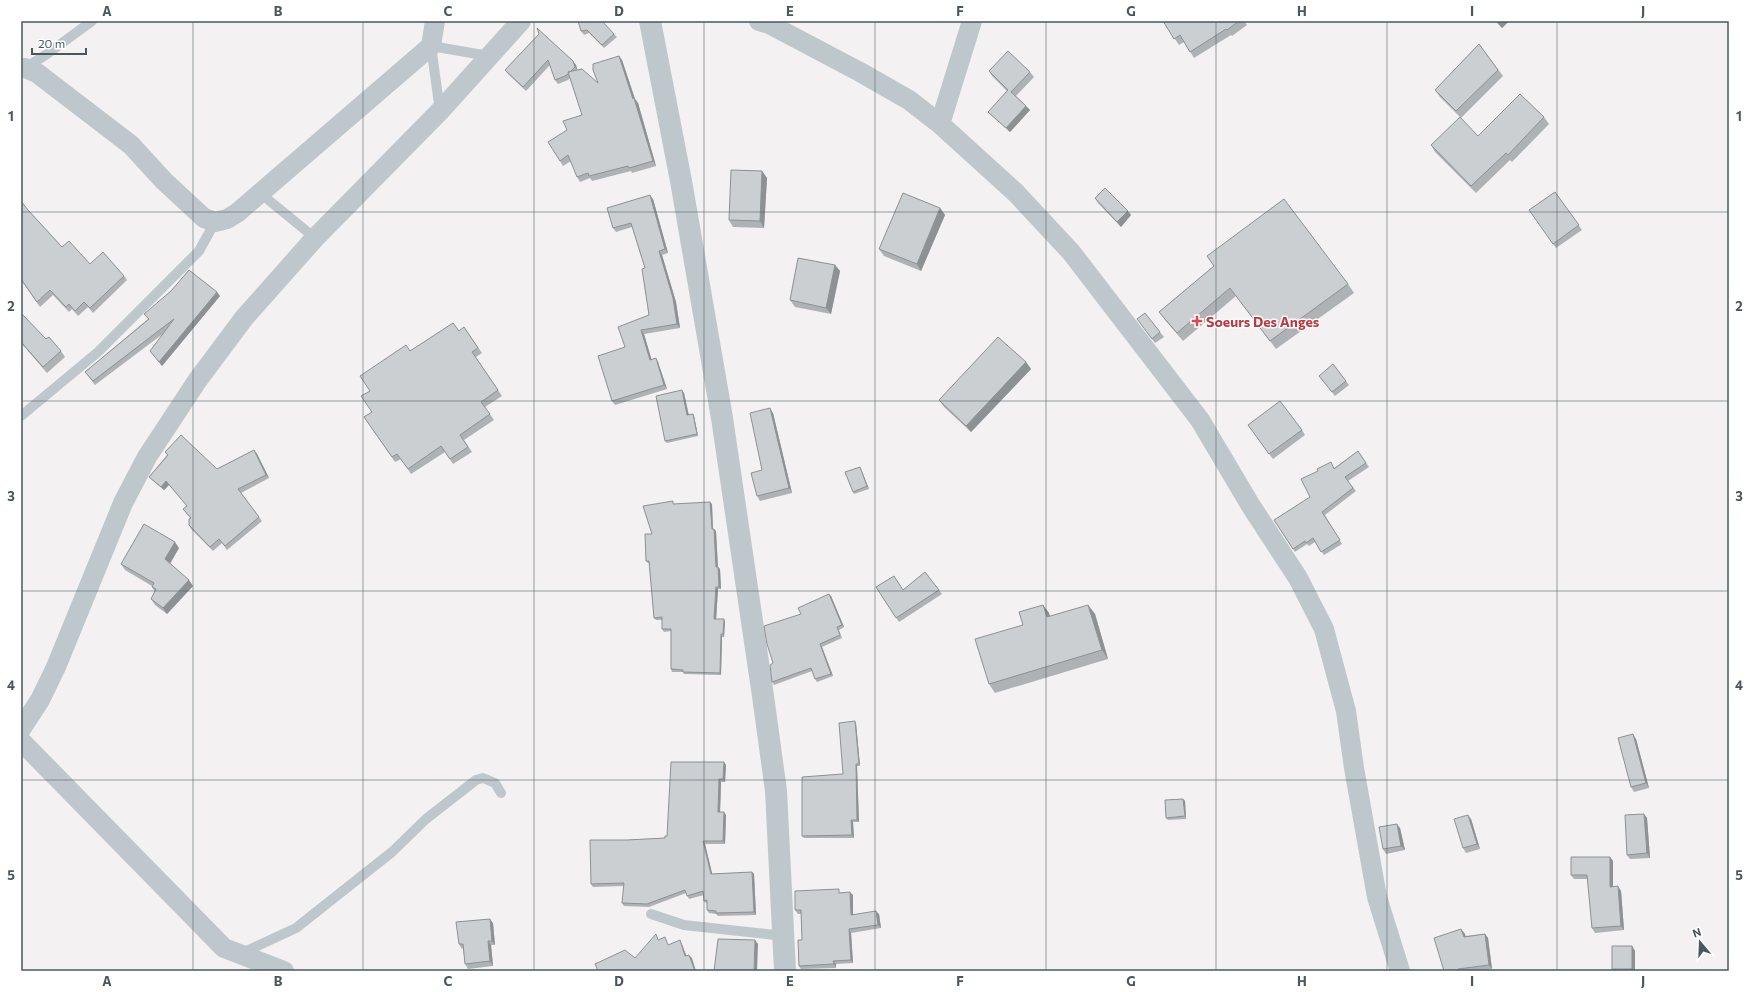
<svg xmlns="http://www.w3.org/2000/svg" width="1750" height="992" font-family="Commissioner,sans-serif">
	<rect width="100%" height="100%" fill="#f3f1f1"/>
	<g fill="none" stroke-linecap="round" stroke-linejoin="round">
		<path stroke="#bec8cc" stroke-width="10" d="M 25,68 L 47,54 L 92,21
			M 440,111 L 431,46 L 489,56
			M 260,193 L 315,238
			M 21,416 L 98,352 L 199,251 L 215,222
			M 651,914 L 684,925 L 784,936
			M 240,954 L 296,928 L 392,852 L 426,819 L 476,780 L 483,778 L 495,783 L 501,793"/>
		<path stroke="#bec8cc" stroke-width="20" d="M 759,21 L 769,24 L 860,72 L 909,100 L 940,124 L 1016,193 L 1071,252 L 1200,420 L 1251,506 L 1298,578 L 1324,629 L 1346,711 L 1354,768 L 1377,897 L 1400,971
			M 21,68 L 25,68 L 37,73 L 131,145 L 164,181 L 204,218 L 215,222 L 227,219 L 237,213 L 431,46 L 435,21
			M 940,124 L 972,21
			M 21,729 L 40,700 L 56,667 L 123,503 L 147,457 L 197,381 L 244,318 L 315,238 L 440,111 L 521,21
			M 21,741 L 224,948 L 284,971"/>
		<path stroke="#bec8cc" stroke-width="22" d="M 650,21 L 681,181 L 722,418 L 763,696 L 776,791 L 785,971"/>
	</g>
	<path fill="#afb2b5" d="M 578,21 L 614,34 L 617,37 L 604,48 L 589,33 L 584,35 L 581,31 Z
		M 1163,21 L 1244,21 L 1247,25 L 1232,36 L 1231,35 L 1194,58 L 1184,42 L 1179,45 Z
		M 1495,21 L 1509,21 L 1502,28 Z
		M 539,34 L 576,65 L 577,70 L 598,83 L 619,56 L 622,60 L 635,99 L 638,103 L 656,166 L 632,173 L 631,171 L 592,181 L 590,178 L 580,182 L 577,177 L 571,161 L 563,166 L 560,161 L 567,130 L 582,115 L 570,78 L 568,80 L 558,84 L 555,80 L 550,65 L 526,91 L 508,74 L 505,70 Z
		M 1479,44 L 1503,76 L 1461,118 L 1440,97 L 1435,90 Z
		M 989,71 L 1030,72 L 1034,77 L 1016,96 L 1030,110 L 1010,132 L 992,116 L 988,112 L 1007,91 L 992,76 Z
		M 1544,117 L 1549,124 L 1512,162 L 1510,160 L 1476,193 L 1435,152 L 1431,145 L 1478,136 Z
		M 762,171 L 767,178 L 764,228 L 733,227 L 729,220 Z
		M 1555,192 L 1582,230 L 1556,248 L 1529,210 Z
		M 1095,198 L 1131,215 L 1121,227 L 1098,203 Z
		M 653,199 L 668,253 L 662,255 L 676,302 L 680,328 L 644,334 L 651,359 L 658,362 L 667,389 L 615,405 L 612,401 L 625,347 L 649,315 L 645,268 L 632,227 L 616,232 L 613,228 Z
		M 940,208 L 945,215 L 921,271 L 884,256 L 879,249 Z
		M 28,210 L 62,247 L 90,264 L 124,276 L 127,280 L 93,313 L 88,307 L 78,316 L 72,309 L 69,312 L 53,295 L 40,307 L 21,280 Z
		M 835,265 L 840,271 L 831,314 L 795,307 L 790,300 Z
		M 1214,266 L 1348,284 L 1354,293 L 1276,349 L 1236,296 L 1183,341 L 1165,320 L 1159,312 Z
		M 220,296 L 162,366 L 150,351 L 164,333 L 95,385 L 85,372 L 148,319 L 144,314 Z
		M 21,313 L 46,339 L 61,351 L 65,357 L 47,373 L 21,343 Z
		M 1140,323 L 1160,332 L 1164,337 L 1155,343 Z
		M 464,327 L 482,353 L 476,357 L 502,396 L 485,407 L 494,420 L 464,440 L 472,452 L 453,464 L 445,452 L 411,474 L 401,459 L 395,462 L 364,417 L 372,412 L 370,391 L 411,351 L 459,331 Z
		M 1026,362 L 1031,369 L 971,432 L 944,407 L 939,400 Z
		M 1319,376 L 1346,381 L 1349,385 L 1335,396 Z
		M 684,393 L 689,415 L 693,414 L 694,416 L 698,436 L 667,443 L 665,441 Z
		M 773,413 L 792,493 L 760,501 L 757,496 Z
		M 1248,425 L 1302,430 L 1305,435 L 1273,459 Z
		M 254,450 L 257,454 L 269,478 L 241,493 L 262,521 L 227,550 L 222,543 L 213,551 L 191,529 L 189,525 L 190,518 L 183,509 L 187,506 L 169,485 L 164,490 L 152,480 L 149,477 L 167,455 L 165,452 L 217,469 Z
		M 1358,451 L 1369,467 L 1348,481 L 1356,491 L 1325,515 L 1342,544 L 1324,555 L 1315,542 L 1309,546 L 1307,544 L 1295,552 L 1274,520 L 1310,497 L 1333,466 L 1334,468 Z
		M 860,467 L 861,469 L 869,489 L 854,494 L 853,492 Z
		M 675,504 L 712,504 L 713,529 L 714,529 L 716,531 L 718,567 L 720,569 L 721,589 L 718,589 L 716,619 L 725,622 L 724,637 L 722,637 L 721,675 L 684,674 L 683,672 L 672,672 L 671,669 L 671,631 L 664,632 L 662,629 L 662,620 L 656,620 L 654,618 L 649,563 L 648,563 L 646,561 L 652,534 Z
		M 179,548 L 170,564 L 193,586 L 167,614 L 155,605 L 151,599 L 155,592 L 152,587 L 152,586 L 125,570 L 121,564 Z
		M 925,572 L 942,594 L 899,622 L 876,587 L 903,590 Z
		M 831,596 L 844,627 L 839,630 L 842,638 L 822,647 L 833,676 L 817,682 L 815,679 L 812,671 L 774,685 L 772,682 L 773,663 L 801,614 Z
		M 1043,605 L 1049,613 L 1050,617 L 1088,605 L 1095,614 L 1108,659 L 995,693 L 989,684 L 1023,625 Z
		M 856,723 L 860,766 L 857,766 L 859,822 L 853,822 L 854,838 L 804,838 L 802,836 L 843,774 Z
		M 1636,739 L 1649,788 L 1634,792 L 1631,787 Z
		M 726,765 L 725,782 L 721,782 L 720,812 L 726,815 L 725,844 L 705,844 L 712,874 L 752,872 L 754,874 L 756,915 L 718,916 L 716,914 L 709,913 L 707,910 L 707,903 L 706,903 L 704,901 L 704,895 L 689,899 L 686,893 L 649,907 L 624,906 L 622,903 L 624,886 L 593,887 L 591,884 L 627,840 L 665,838 L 667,836 Z
		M 1183,799 L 1185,801 L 1186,819 L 1168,820 L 1166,818 Z
		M 1644,814 L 1647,818 L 1650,858 L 1630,859 L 1627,855 Z
		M 1471,819 L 1480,849 L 1466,853 L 1463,848 Z
		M 1400,828 L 1405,850 L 1386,854 L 1383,849 Z
		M 1610,857 L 1613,861 L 1613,887 L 1621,891 L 1624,930 L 1595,933 L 1592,928 L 1588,879 L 1574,879 L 1571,875 Z
		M 842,892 L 853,895 L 853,914 L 879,914 L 881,928 L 851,933 L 853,963 L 836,964 L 836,968 L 801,969 L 799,966 L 802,940 L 801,914 L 798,914 L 795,910 Z
		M 493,923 L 495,945 L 491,945 L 493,966 L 468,969 L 465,964 L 463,948 L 462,949 L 459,944 Z
		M 1461,929 L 1465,934 L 1465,936 L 1485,934 L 1488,938 L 1492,969 L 1480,971 L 1444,971 Z
		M 1632,946 L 1635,951 L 1635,971 L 1614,971 L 1612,969 Z"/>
	<path fill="#8e9193" d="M 1498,21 L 1509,21 L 1502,28 L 1497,22 Z
		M 619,56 L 622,60 L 635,99 L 638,103 L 656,166 L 653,161 Z
		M 573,61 L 576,65 L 578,72 L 575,67 Z
		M 1026,106 L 1030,110 L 1010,132 L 1006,128 Z
		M 762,171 L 767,178 L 764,228 L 760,221 Z
		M 650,195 L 653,199 L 668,253 L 665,249 Z
		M 940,208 L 945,215 L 921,271 L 917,264 Z
		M 1128,211 L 1131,215 L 1121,227 L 1117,222 Z
		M 659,251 L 662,255 L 676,302 L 680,328 L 677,324 Z
		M 835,265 L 840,271 L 831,314 L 826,308 Z
		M 217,292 L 220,296 L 162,366 L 159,362 Z
		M 641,330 L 644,334 L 653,364 L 650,360 Z
		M 656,358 L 658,362 L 667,389 L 664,385 Z
		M 1026,362 L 1031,369 L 971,432 L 966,426 Z
		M 682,390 L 684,393 L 689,417 L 687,415 Z
		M 770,408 L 773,413 L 792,493 L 789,488 Z
		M 693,414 L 694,416 L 698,436 L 697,434 Z
		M 254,450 L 257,454 L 269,478 L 266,475 Z
		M 860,467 L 861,469 L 869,489 L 867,486 Z
		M 166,481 L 169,485 L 164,490 L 161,487 Z
		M 710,502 L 712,504 L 713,531 L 712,529 Z
		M 714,529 L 716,531 L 718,570 L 716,567 Z
		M 175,542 L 179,548 L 169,565 L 165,559 Z
		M 718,567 L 720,569 L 721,589 L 719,587 Z
		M 189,580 L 193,586 L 167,614 L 163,608 Z
		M 716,587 L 718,589 L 716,621 L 714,619 Z
		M 829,594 L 831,596 L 844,627 L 842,625 Z
		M 1043,605 L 1049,613 L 1053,626 L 1047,617 Z
		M 1088,605 L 1095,614 L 1108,659 L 1102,650 Z
		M 724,619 L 725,622 L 724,637 L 723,634 Z
		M 721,634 L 722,637 L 721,675 L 720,673 Z
		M 820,644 L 822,647 L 833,676 L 831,674 Z
		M 855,721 L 856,723 L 860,766 L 859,764 Z
		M 1633,734 L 1636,739 L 1649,788 L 1646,783 Z
		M 724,762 L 726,765 L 725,782 L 723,779 Z
		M 856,764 L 857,766 L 859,822 L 857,820 Z
		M 719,779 L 721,782 L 720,815 L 718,812 Z
		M 1183,799 L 1185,801 L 1186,819 L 1185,816 Z
		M 724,812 L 726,815 L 725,844 L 723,841 Z
		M 1644,814 L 1647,818 L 1650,858 L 1647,853 Z
		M 1468,815 L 1471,819 L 1480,849 L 1477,844 Z
		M 851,820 L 853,822 L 854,838 L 852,835 Z
		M 1397,824 L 1400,828 L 1405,850 L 1401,846 Z
		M 703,841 L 705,844 L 713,877 L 711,874 Z
		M 1610,857 L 1613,861 L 1613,891 L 1610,887 Z
		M 752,872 L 754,874 L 756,915 L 754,912 Z
		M 1618,886 L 1621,891 L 1624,930 L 1621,926 Z
		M 850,892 L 853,895 L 853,918 L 851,915 Z
		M 876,911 L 879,914 L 881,928 L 878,925 Z
		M 490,919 L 493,923 L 495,945 L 492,941 Z
		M 849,929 L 851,933 L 853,963 L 851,960 Z
		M 1461,929 L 1465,934 L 1467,941 L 1464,937 Z
		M 1485,934 L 1488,938 L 1492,969 L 1489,965 Z
		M 680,940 L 682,944 L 688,960 L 685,956 Z
		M 755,940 L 758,944 L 757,971 L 754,971 Z
		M 488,941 L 491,945 L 493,966 L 490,961 Z
		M 1632,946 L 1635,951 L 1635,971 L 1633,971 L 1632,969 Z
		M 689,955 L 692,958 L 696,971 L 695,971 Z
		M 833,961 L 836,964 L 836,968 L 834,964 Z"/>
	<path fill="#cbcfd2" stroke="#8e9193" d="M 578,21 L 602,21 L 614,34 L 602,45 L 587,30 L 581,31 Z
		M 1163,21 L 1239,21 L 1227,30 L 1226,29 L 1190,52 L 1180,35 L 1174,39 Z
		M 537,28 L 573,61 L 575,67 L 570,72 L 568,72 L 569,73 L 565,76 L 555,80 L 548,60 L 523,87 L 505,70 L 539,34 Z
		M 1479,44 L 1498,70 L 1456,111 L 1435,90 Z
		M 1008,51 L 1030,72 L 1011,92 L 1026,106 L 1006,128 L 988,112 L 1008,90 L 989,71 Z
		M 619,56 L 633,99 L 634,98 L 653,161 L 629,168 L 628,166 L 589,176 L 588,173 L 577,177 L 568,155 L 560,161 L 548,142 L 567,130 L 563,121 L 582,115 L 568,72 L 582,69 L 598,83 L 593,70 L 593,64 Z
		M 1520,94 L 1544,117 L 1508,155 L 1506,153 L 1471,186 L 1431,145 L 1460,117 L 1478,136 Z
		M 731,170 L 762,171 L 760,221 L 729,220 Z
		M 1105,188 L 1128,211 L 1117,222 L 1095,198 Z
		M 1555,192 L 1579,225 L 1553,244 L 1529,210 Z
		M 903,193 L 940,208 L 917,264 L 879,249 Z
		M 650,195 L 665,249 L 659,251 L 673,298 L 677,324 L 641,330 L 650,360 L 656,358 L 664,385 L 612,401 L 598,356 L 625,347 L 618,327 L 649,315 L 642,269 L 645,268 L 631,223 L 613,228 L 607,208 Z
		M 1284,199 L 1348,284 L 1270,341 L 1230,288 L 1177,333 L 1159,312 L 1214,266 L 1207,256 Z
		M 21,201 L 28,210 L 62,247 L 69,241 L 90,264 L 103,252 L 124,276 L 90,308 L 84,302 L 75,311 L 69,304 L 66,307 L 50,290 L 37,302 L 21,279 Z
		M 798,258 L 835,265 L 826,308 L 790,300 Z
		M 189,270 L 217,292 L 159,362 L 150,351 L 174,319 L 93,381 L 85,372 L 149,319 L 144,314 L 171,291 Z
		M 21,313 L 46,339 L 49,337 L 61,351 L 43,367 L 21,342 Z
		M 1145,313 L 1160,332 L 1152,339 L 1137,319 Z
		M 453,323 L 459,331 L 464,327 L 478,348 L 472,352 L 498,390 L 481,402 L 490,414 L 460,435 L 468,447 L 450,459 L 441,446 L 408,469 L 397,454 L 392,457 L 364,417 L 372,412 L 361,396 L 370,391 L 360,376 L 406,345 L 410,351 Z
		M 998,337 L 1026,362 L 966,426 L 939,400 Z
		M 1333,364 L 1346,381 L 1332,392 L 1319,376 Z
		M 682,390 L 687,415 L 693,414 L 697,434 L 665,441 L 656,396 Z
		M 1280,401 L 1302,430 L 1269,454 L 1248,425 Z
		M 770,408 L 789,488 L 757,496 L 751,473 L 762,470 L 750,413 Z
		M 181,435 L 217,469 L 254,450 L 266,475 L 238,489 L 259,517 L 225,546 L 219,539 L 210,547 L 189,525 L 189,519 L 191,518 L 183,509 L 187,506 L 166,481 L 161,487 L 149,477 L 168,455 L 165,452 Z
		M 1358,451 L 1366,463 L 1345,477 L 1353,488 L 1322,512 L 1340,540 L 1321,552 L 1313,538 L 1306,543 L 1305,541 L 1293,549 L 1274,520 L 1310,497 L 1301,479 L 1318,471 L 1317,469 L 1331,462 L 1334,469 Z
		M 860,467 L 867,486 L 853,492 L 845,472 Z
		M 673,501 L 673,504 L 710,502 L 712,529 L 714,529 L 716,567 L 718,567 L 719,587 L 716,587 L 714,619 L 724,619 L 723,634 L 721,634 L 720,673 L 683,672 L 683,670 L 671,669 L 671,629 L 662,629 L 662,617 L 654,618 L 649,561 L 646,561 L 645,534 L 652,534 L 643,506 Z
		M 144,524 L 175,542 L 165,559 L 189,580 L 163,608 L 151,599 L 156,589 L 152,587 L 154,583 L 121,564 Z
		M 925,572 L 939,590 L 896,618 L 876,587 L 894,576 L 903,590 Z
		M 829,594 L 842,625 L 837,627 L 840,635 L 820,644 L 831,674 L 815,679 L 811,668 L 772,682 L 770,665 L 773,663 L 767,644 L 764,626 L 801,614 L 798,608 Z
		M 1043,605 L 1047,617 L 1088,605 L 1102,650 L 989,684 L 975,639 L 1023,625 L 1019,612 Z
		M 855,721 L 859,764 L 856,764 L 857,820 L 851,820 L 852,835 L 802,836 L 802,777 L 843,774 L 839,723 Z
		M 1633,734 L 1646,783 L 1631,787 L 1618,738 Z
		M 671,762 L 724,762 L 723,779 L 719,779 L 718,812 L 724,812 L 723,841 L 703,841 L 711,874 L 752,872 L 754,912 L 716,913 L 716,911 L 707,910 L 707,900 L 704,901 L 703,891 L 687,896 L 685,890 L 647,904 L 622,903 L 624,883 L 591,884 L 590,840 L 627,840 L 665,838 L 665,836 L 667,836 Z
		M 1183,799 L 1185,816 L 1166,818 L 1165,800 Z
		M 1644,814 L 1647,853 L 1627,855 L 1625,815 Z
		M 1468,815 L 1477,844 L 1463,848 L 1454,819 Z
		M 1397,824 L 1401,846 L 1383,849 L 1379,827 Z
		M 1571,857 L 1610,857 L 1610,887 L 1618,886 L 1621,926 L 1592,928 L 1587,875 L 1571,875 Z
		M 839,889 L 839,893 L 850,892 L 851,915 L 876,911 L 878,925 L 849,929 L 851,960 L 833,961 L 834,964 L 799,966 L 798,940 L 802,940 L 801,910 L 795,910 L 795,891 Z
		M 490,919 L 492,941 L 488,941 L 490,961 L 465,964 L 463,944 L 459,944 L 456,922 Z
		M 1461,929 L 1464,937 L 1485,934 L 1489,965 L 1458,969 L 1458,971 L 1444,971 L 1434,938 Z
		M 656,934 L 658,940 L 665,937 L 668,945 L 680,940 L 685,956 L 689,955 L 695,971 L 597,971 L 598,971 L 595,964 L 625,950 L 635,958 Z
		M 718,939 L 755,940 L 754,971 L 714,971 Z
		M 1612,946 L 1632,946 L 1632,969 L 1612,969 Z"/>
	<path fill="none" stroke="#4a585d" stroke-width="1" stroke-opacity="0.55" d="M 193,21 L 193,971M 363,21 L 363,971M 534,21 L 534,971M 704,21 L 704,971M 875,21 L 875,971M 1046,21 L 1046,971M 1216,21 L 1216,971M 1387,21 L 1387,971M 1557,21 L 1557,971M 21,212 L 1729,212M 21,401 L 1729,401M 21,591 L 1729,591M 21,780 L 1729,780"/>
	<path fill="#e0444e" stroke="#fff" stroke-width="1.5" d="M1195 315h4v4h4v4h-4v4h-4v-4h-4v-4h4z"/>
	<g text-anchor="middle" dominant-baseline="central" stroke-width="3" stroke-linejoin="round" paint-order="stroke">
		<g font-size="14" font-weight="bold" fill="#be3a42" stroke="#fff" text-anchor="start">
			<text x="1206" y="321">Soeurs Des Anges</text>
		</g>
	</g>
	<rect width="1750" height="992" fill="none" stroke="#ffffff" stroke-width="44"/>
	<g transform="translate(1700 942) rotate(341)" stroke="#ffffff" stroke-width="3" paint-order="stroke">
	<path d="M0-3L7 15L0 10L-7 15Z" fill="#4a585d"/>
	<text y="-6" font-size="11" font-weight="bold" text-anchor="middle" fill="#4a585d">N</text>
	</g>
	<path d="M32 48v6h54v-6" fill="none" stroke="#4a585d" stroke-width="2"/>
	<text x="38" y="48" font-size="12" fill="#4a585d" stroke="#ffffff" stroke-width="3" paint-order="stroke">20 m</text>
	<rect x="22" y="22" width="1706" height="948" fill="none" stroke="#4a585d" stroke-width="1.5"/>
	<g font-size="13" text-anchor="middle" font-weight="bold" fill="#4a585d">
		<text x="107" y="16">A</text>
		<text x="278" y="16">B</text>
		<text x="448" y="16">C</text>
		<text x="619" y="16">D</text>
		<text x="790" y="16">E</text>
		<text x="960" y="16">F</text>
		<text x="1131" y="16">G</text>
		<text x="1302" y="16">H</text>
		<text x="1472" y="16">I</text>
		<text x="1643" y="16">J</text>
		<text x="11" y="121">1</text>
		<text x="1739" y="121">1</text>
		<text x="11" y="311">2</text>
		<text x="1739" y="311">2</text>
		<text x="11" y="501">3</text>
		<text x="1739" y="501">3</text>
		<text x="11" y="690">4</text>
		<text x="1739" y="690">4</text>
		<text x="11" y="880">5</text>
		<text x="1739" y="880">5</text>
		<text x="107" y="986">A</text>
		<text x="278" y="986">B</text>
		<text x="448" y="986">C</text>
		<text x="619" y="986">D</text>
		<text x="790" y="986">E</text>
		<text x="960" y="986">F</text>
		<text x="1131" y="986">G</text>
		<text x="1302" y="986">H</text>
		<text x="1472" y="986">I</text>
		<text x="1643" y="986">J</text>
	</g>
</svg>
